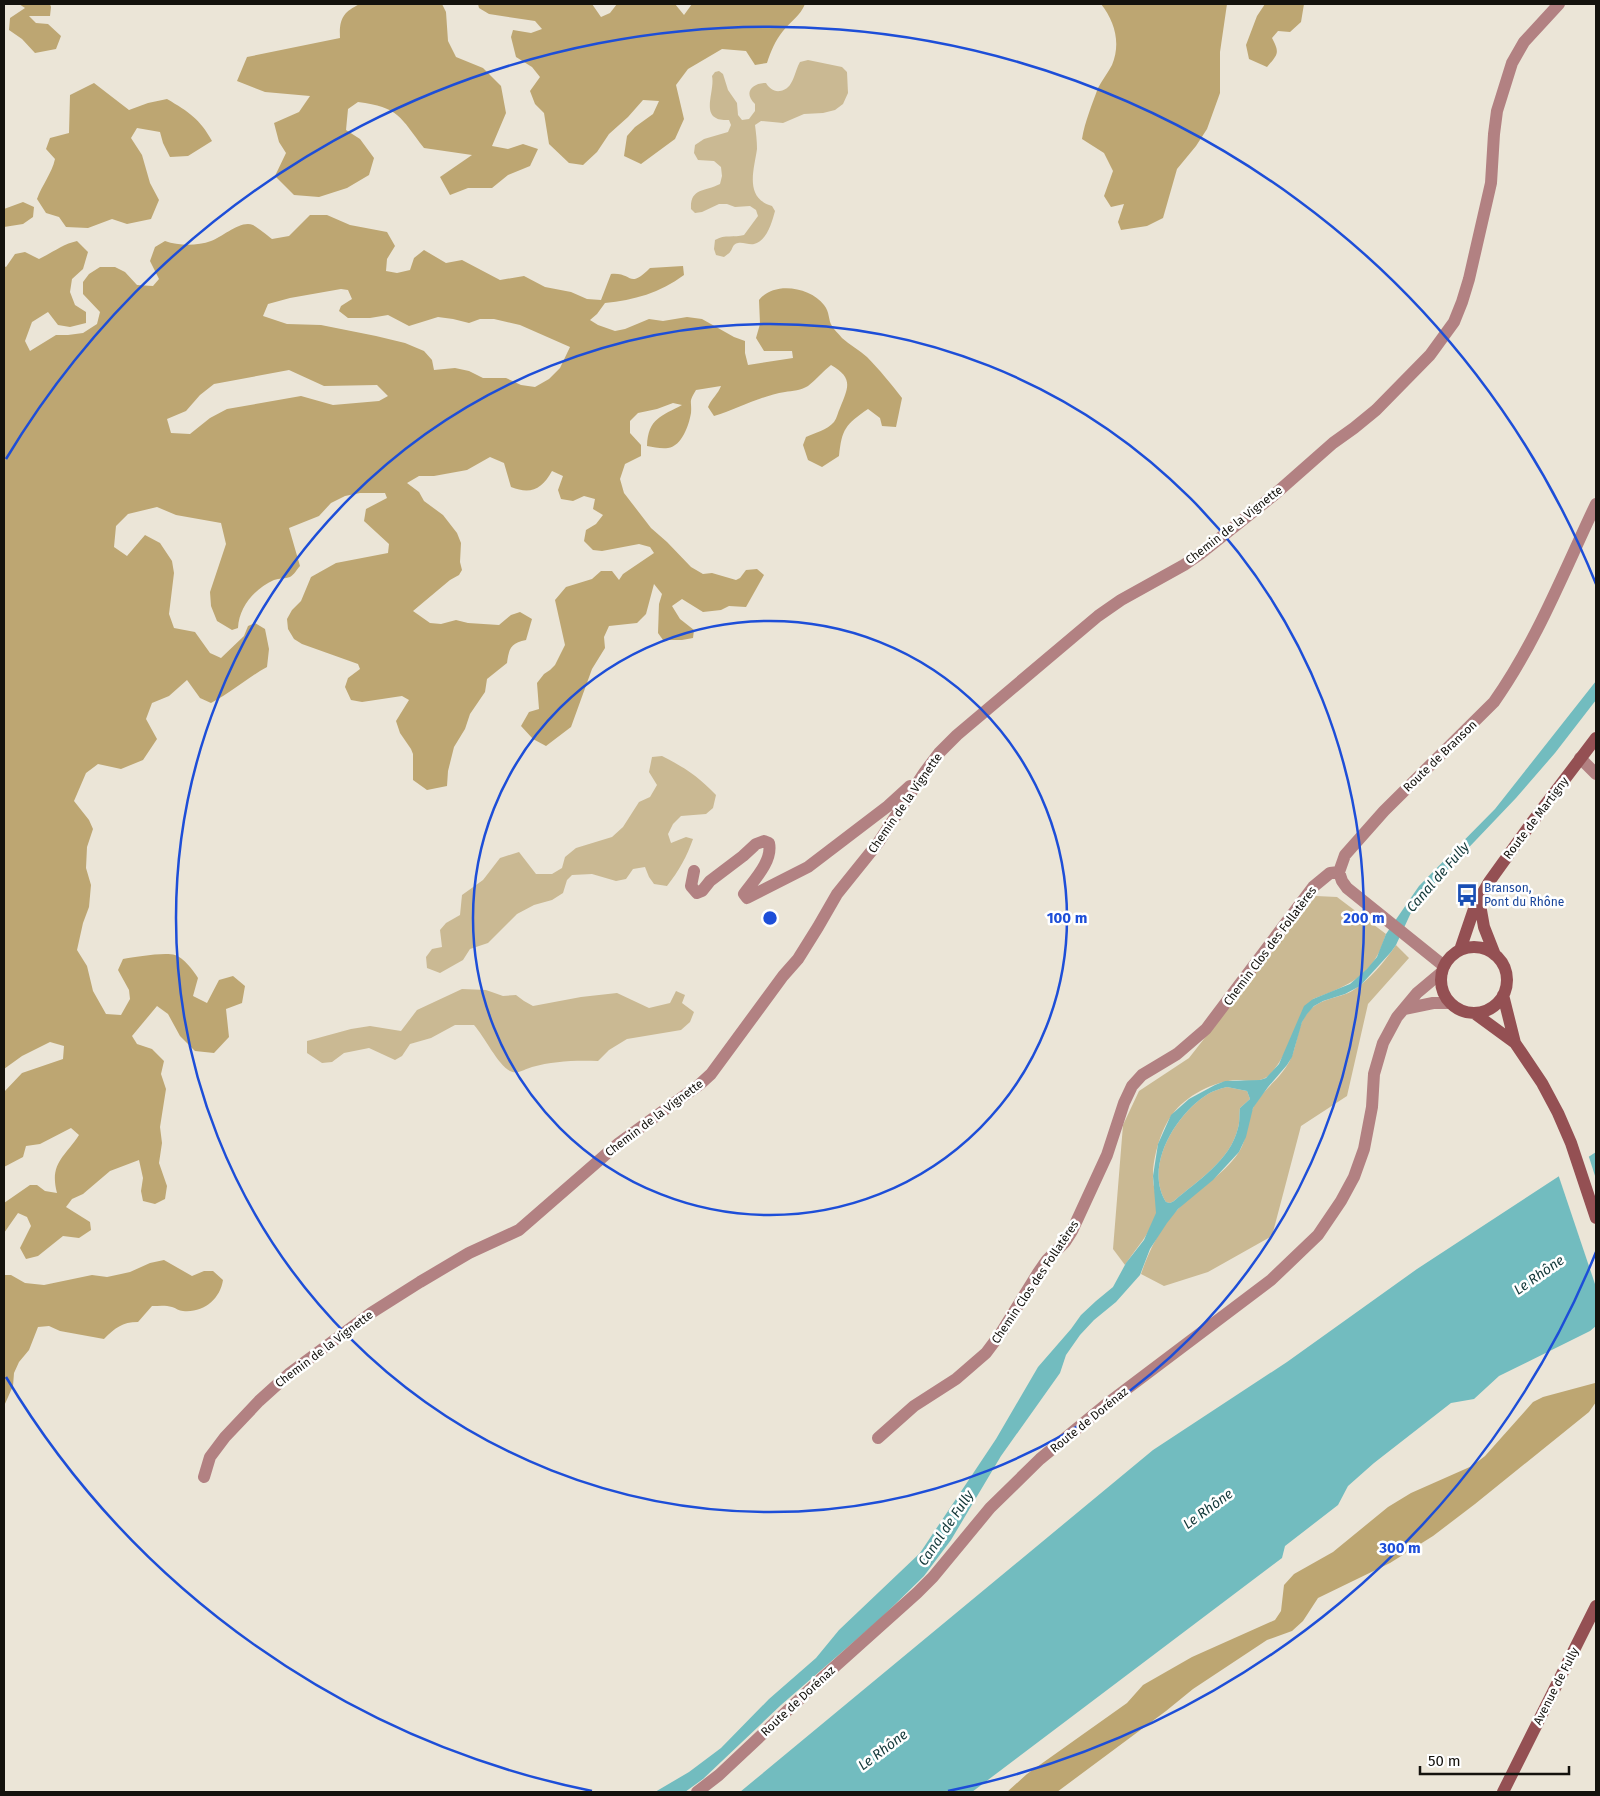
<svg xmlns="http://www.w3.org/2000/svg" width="1600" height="1796" font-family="'Fira Sans',sans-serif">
	<rect width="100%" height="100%" fill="#ebe5d7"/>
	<path fill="#cab993" d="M 808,60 L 842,67 L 847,72 L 848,93 L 843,104 L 835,110 L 823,113 L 804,114 L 783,123 L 761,121 L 755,125 C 756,133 757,141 757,149 C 754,170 744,198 772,206 L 775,211 C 772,222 767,241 754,244 C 749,245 743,242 738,243 C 732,244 733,249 730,252 C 730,253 725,256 724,257 L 716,255 L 714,249 L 715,240 C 725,234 734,238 744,235 L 758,216 L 756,210 L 750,206 L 735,207 L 727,204 L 719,204 L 702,212 L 695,213 L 691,209 C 690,188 704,192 720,184 L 722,176 L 721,167 L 714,161 L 698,160 L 694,153 L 695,145 L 704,139 L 728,132 L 731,125 L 729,120 C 725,120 719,120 716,118 C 703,112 715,89 712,76 L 715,72 L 719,71 L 723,74 L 728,90 L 737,103 L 738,115 L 742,120 L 749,119 L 755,111 L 755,104 C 743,93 752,83 766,83 C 769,88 774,92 780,91 C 794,89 794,72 800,62 Z
		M 662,756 C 684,767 699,777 716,795 L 713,808 L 706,814 L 681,816 L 673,824 L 668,834 L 671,843 L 686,837 L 693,839 C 687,856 679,871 667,886 L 654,884 L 649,877 L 645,867 L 633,869 L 626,879 L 616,881 L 592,874 L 572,875 L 567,880 L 563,893 L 552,900 L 534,905 L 517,914 L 488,943 L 470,949 L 463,960 L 440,973 L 427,968 L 426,957 L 432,949 L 442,947 L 440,930 L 446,923 L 460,915 L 462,895 L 483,880 L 500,858 L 519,852 L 536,874 L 552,874 L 562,868 L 565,857 L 576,848 L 612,837 L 623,827 L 639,802 L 650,797 L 657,785 L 649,772 L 652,757 Z
		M 1316,896 L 1337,897 L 1386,934 C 1383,942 1381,950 1377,956 C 1363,981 1337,990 1313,999 C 1303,1017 1281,1067 1267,1077 C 1258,1083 1247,1080 1237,1080 C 1214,1081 1185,1096 1172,1115 C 1161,1129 1153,1157 1153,1175 C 1152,1188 1160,1201 1157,1213 C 1151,1233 1136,1248 1125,1265 L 1113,1249 L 1123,1125 L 1139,1091 L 1189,1058 Z
		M 1396,945 L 1409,958 L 1368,1004 L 1347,1096 L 1301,1126 L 1272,1236 L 1208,1272 L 1164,1286 L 1141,1274 C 1149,1251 1160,1227 1178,1209 C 1197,1189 1223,1176 1239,1152 C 1248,1138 1246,1120 1254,1106 C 1264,1088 1283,1077 1291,1058 C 1298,1043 1297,1025 1308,1012 C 1320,998 1337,999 1352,991 C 1369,981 1385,961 1396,945 Z
		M 462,989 L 486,990 L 503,996 L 516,995 L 524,1001 L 533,1006 L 581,997 L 617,993 L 649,1008 L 670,1003 L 676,991 L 685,995 L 682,1003 L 694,1012 L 690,1022 L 681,1030 L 627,1039 L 609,1050 L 598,1061 C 576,1060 553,1061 532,1067 C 525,1069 517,1075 510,1071 C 498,1065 484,1036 474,1025 L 455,1025 L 431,1038 L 410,1044 L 402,1056 L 395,1060 L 369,1048 L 344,1053 L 332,1062 L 322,1063 L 307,1053 L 307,1041 L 351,1029 L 370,1026 L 401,1031 L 417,1010 Z
		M 1227,1087 L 1247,1091 L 1250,1099 L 1240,1108 C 1239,1115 1240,1122 1238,1128 C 1230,1161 1198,1180 1174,1201 L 1170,1203 L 1166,1202 C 1144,1167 1175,1116 1205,1096 C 1212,1091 1219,1089 1227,1087 Z"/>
	<path fill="#bda672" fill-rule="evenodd" d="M 19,4 L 50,4 L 51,7 L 50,16 L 29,16 L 36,23 L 48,24 L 61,36 L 56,49 L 35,53 L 22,39 L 9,30 L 10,18 L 25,8 Z
		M 360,4 L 442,4 L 446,12 L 448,41 L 456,57 L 483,68 L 501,86 L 506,113 L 492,146 L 508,149 L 523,144 L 538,149 L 530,166 L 508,175 L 492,188 L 468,188 L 450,195 L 440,177 L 472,155 L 424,148 C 400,117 399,107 358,102 L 348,109 L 346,130 L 360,139 L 374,158 L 369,175 L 347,188 L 319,197 L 294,195 L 275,176 L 286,153 L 279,142 L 274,123 L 299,112 L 310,96 L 265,92 L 237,81 L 247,57 L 340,38 C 339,19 343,12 360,4 Z
		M 478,4 L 592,4 L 601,17 L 610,13 L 617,4 L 675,4 L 684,15 L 692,4 L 805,4 C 800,16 791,21 783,31 C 775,41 771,51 767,63 L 755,65 L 746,51 L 722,49 L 688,69 L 676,85 L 684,119 L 675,139 L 641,164 L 624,156 L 627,136 L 635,127 L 653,114 L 659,101 L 643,100 L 628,117 L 609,134 L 597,152 L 583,165 L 569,163 L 549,144 L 544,113 L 535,104 L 530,91 L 540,77 L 532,67 L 516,57 L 511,37 L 513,30 L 531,33 L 542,29 L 535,21 L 489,14 L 479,8 Z
		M 1101,4 L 1227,4 L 1220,52 L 1220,93 L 1207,129 L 1196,146 L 1177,169 L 1163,218 L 1147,226 L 1121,230 L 1118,222 L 1124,204 L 1111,207 L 1104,196 L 1113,171 L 1104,153 L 1082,139 C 1085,121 1092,105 1098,88 C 1102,80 1108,73 1112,65 C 1121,43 1115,22 1101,4 Z
		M 1265,4 L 1304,4 L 1301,22 L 1290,32 L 1278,31 L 1272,38 C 1280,53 1278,54 1267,67 L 1249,59 L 1246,45 L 1257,16 Z
		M 94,83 L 129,110 L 148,103 L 167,99 C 189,112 200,119 212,141 L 188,156 L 170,157 L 163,143 L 160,132 L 137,128 L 131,138 L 142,155 L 150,183 L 159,200 L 151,219 L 127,224 L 112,219 L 88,228 L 66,227 L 59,217 L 46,213 L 37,199 C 42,185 52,173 55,159 L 46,149 L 50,138 L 69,133 L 70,95 Z
		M 23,202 L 34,207 L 33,217 L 23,224 L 4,227 L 4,209 Z
		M 310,215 L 327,215 L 350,225 L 387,232 L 395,246 L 387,259 L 386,271 L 397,273 L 410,270 L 414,258 L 424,250 L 446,263 L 462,260 L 500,280 L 524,276 L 545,287 L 571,292 L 587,299 L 601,300 L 611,274 C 633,272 628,290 650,268 L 683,266 L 684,275 C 660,293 634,300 605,303 L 597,314 L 590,320 L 598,325 L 615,331 L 625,329 L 649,319 L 663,321 L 687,317 L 702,319 L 734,337 L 745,341 L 745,353 L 748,365 L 793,358 L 792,351 L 764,351 L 756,338 L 760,324 L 759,300 C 774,281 810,287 824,305 C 830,312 828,320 832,326 C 834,330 839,334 842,338 C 850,345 859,350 867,357 C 879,369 892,385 902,398 L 896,427 L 882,426 L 880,418 L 868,409 C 845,425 842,429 839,456 L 822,467 L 808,460 L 803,445 L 806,437 C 815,433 827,430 834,422 C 837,418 838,412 840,408 C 849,386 853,378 831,365 C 823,371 816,380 808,386 C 802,390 792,391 785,392 C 760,396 738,409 714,416 L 708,407 C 712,398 718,394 721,386 L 696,390 C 688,403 692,400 691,413 C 689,425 682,446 668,448 C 661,449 654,447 647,446 C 648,418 662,416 682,405 L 673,403 L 657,409 L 638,413 L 630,421 L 630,433 L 641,445 L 641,456 L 625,464 L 620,479 L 624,493 L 651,528 L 667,542 L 691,567 L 703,574 L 712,573 L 736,580 L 740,578 L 746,570 L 757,569 L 764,575 L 746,607 L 729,606 L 721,610 L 703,612 L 682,599 L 672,606 L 680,619 L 694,630 L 693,638 L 682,640 L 663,640 L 658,633 L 659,604 L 662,594 L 654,584 L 646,614 L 637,623 L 609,626 L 604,637 L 605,648 L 592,669 L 571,727 L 546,746 L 533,739 L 521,726 L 529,712 L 539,709 L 537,683 L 544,674 L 550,670 L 555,665 L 565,645 L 555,600 L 566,587 L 592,579 L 601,571 L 612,571 L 619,580 L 623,574 L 654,553 L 650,547 L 639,544 L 602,551 L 593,550 L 584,541 L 586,530 L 596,524 L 603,515 L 593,509 L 595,499 L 584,496 L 573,501 L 561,499 L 558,490 L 563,476 L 552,471 C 542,489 531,495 511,487 L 504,463 L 490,457 L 467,470 L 434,476 L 419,476 L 407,483 L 419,492 L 424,501 L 443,515 L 457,533 L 461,543 L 460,562 L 462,570 L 459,575 L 450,580 L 413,611 L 430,623 L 441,624 L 456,620 L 468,623 L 499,625 L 511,615 L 520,612 L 532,619 L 526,640 C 511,643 509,648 507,663 L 487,679 L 485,692 L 470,714 L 465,729 L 454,747 L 448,771 L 447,786 L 427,790 L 413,780 L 413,754 L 411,749 L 400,733 L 396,721 L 409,700 L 402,696 L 362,702 L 351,700 L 345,687 L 348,678 L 360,669 L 358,664 L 302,644 L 294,639 L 288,629 L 287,619 L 292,610 L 301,601 L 311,577 L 336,563 L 388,553 L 389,544 L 364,521 L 366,509 L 387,498 L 385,493 L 360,493 L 345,496 L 331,503 L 319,516 L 289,528 L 300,566 C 297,569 294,575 290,577 C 285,579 279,578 274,580 C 254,589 239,607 238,628 L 232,630 L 217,621 L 211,606 L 210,592 L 226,544 L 221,523 L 176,515 L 157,507 L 128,514 L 116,526 L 114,547 L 127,556 L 145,535 L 160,543 L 172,561 L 174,573 L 169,614 L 174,628 L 195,632 L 210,653 L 221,658 L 244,636 L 248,626 L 255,623 L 265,629 L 269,649 L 267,667 C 247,678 232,692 211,703 L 200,698 L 187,680 L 169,696 L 152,703 L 146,719 L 157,739 L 143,760 L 121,769 L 98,764 L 86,773 L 74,801 L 89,820 L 93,829 L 87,847 L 86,868 L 91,885 L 89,907 L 83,923 L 77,950 L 87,966 L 93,991 L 106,1014 L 121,1015 L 130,999 L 129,990 L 118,970 L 123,959 C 135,957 164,952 175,955 C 184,958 193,970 198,978 L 193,996 L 207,1003 L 219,980 L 233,976 L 245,986 L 242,1003 L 226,1009 L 229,1037 L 214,1053 L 195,1051 L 180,1036 L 168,1014 L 157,1006 L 132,1036 L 137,1044 L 152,1049 L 164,1061 L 161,1074 L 166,1089 L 160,1127 L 162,1143 L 159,1163 L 167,1186 L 165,1199 L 155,1204 L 143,1201 L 141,1191 L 143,1178 L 139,1160 L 110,1171 L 83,1194 L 72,1199 L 66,1207 L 90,1222 L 91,1230 L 79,1238 L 63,1236 L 38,1256 L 26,1259 L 20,1248 L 31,1226 L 27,1217 L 18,1213 L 4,1233 L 4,1203 L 30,1185 L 37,1185 L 45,1191 L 57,1193 C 49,1163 65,1157 79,1135 L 71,1128 L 40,1144 L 26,1146 L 23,1157 L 4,1167 L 4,1092 L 22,1073 L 63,1059 L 64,1046 L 50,1042 L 22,1056 L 4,1069 L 4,266 L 6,267 L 15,254 L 25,252 L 39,259 C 52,253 63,244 77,241 L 88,252 L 83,269 L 72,279 L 70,292 L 75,305 L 86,312 L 86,323 L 70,327 L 58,325 L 48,312 L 32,322 L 25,341 L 30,351 L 56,335 L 68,335 L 83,333 L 97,324 L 100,312 L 83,294 L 83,282 L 89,274 L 100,267 L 115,267 L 125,272 L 137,285 L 153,286 L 159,279 L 150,261 L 155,247 L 165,241 C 179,246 197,246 211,241 C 223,237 240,220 253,225 C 255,226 268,236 272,239 L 289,236 ZM 341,289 L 348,290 L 352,299 L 341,306 L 339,311 L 348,318 L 370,318 L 388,315 L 409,326 L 438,317 L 453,319 L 469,323 L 480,319 L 494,319 L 520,325 L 570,347 L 560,368 L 549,379 L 535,387 L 521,385 L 506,378 L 483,378 L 469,371 L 455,368 L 434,370 L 432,360 L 424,351 L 405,343 L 376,336 L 321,325 L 287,324 L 263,316 L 268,304 L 290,298 ZM 289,370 L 324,386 L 377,385 L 388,396 L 379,401 L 333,405 L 301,396 L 227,409 L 210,418 L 190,434 L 171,433 L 167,419 L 186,411 L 200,395 L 214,384 Z
		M 164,1260 L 192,1276 L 204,1271 L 213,1271 L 223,1280 C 220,1299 204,1313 183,1311 C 179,1311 176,1308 172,1307 C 166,1305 158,1306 152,1306 L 138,1322 C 122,1322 115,1328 104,1339 L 60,1331 L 49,1326 L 38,1327 L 29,1350 L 19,1362 L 14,1373 L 13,1386 L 4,1406 L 4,1275 L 11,1275 L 25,1283 L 44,1285 L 92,1275 L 107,1277 L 121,1274 L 130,1272 L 150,1263 Z
		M 1595,1383 L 1596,1385 L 1596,1402 L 1589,1412 L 1475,1504 L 1433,1536 L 1390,1563 L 1318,1598 L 1303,1621 L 1292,1631 L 1267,1640 L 1193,1689 L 1166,1711 L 1057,1792 L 1007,1792 L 1027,1774 L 1127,1703 L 1143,1685 L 1192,1657 L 1275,1620 L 1281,1611 L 1284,1585 L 1294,1574 L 1333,1552 L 1388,1507 L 1411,1493 L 1472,1466 L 1485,1456 L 1533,1402 L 1543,1397 Z"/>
	<path fill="#72bcbf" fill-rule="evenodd" d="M 1596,681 L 1596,700 L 1555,753 L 1516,798 L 1415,904 L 1396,945 L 1391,952 L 1360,986 L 1345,994 L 1323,1001 L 1314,1006 L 1307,1014 L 1302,1022 L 1292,1057 L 1287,1065 L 1268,1087 L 1253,1108 L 1246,1137 L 1239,1152 L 1213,1180 L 1178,1209 L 1167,1223 L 1150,1249 L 1140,1275 L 1116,1302 L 1094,1320 L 1080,1335 L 1066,1355 L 1060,1373 L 1001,1456 L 951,1540 L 924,1576 L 880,1619 L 781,1705 L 703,1779 L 685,1792 L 655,1792 L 689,1772 L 721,1748 L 769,1699 L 816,1658 L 839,1630 L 920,1553 L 996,1439 L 1038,1367 L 1071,1329 L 1081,1315 L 1096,1301 L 1113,1287 L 1126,1263 L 1144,1240 L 1156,1213 L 1153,1176 L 1158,1144 L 1171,1115 L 1189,1099 L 1215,1085 L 1225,1081 L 1260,1080 L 1266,1078 L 1279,1064 L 1304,1006 L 1313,999 L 1350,984 L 1367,969 L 1377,957 L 1386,934 L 1419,886 L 1495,809 ZM 1227,1087 L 1247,1091 L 1250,1099 L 1240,1108 C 1239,1115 1240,1122 1238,1128 C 1230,1161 1198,1180 1174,1201 L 1170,1203 L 1166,1202 C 1144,1167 1175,1116 1205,1096 C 1212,1091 1219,1089 1227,1087 Z
		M 1596,1152 L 1596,1326 L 1590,1331 L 1499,1376 L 1474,1399 L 1451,1403 L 1374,1463 L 1348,1486 L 1338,1505 L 1285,1546 L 1282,1558 L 972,1792 L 740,1792 L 1153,1450 L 1287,1362 L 1417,1269 Z"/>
	<path fill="#ebe5d7" d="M 1588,1154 L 1596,1179 L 1596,1287 L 1558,1174 Z"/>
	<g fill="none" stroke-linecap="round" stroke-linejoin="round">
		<path stroke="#b28182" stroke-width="12" d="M 1580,758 L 1596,774
			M 694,871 L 691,886 L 697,893 L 702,891 L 710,881 L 743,856 L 756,844 L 764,841 L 769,843 C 773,861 754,880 744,894 L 747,898 L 808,867 L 888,806 L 910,786
			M 1444,966 L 1347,888 L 1342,881 L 1339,872 L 1345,855 L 1384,811 L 1494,702 C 1537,641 1564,571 1596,504
			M 1404,1009 L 1433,1003 L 1450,1003
			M 878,1438 L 914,1406 L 956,1379 L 986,1353 L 1001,1333 L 1038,1273 L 1047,1260 L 1065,1242 L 1072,1231 L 1107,1155 L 1124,1103 L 1132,1086 L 1142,1075 L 1177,1054 L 1206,1029 L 1313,887 L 1330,873 L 1339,872
			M 204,1477 L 210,1457 L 225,1437 L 259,1401 L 290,1373 L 371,1313 L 420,1282 L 469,1253 L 519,1230 L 619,1143 L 699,1085 L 711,1074 L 783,976 L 798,959 L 818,927 L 837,894 L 878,843 L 924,773 L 939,753 L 957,735 L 1098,616 L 1121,600 L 1184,565 L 1200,554 L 1274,495 L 1333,443 L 1354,428 L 1376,410 L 1430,355 L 1454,322 L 1462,302 L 1469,279 L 1491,183 L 1494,134 L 1497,111 L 1512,63 L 1524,42 L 1559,4
			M 697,1792 L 719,1775 L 821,1679 L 917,1593 L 933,1577 L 990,1508 L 1040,1459 L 1108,1403 L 1271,1280 L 1318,1235 L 1341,1201 L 1354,1177 L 1364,1149 L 1372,1107 L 1374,1074 L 1383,1043 L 1397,1017 L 1417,993 L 1442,972"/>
		<path stroke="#945053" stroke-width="12" d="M 1479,899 L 1484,927 L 1495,955
			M1441 980a33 33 0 1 1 66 0a33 33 0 1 1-66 0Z
			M 1460,950 L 1475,906 L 1489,882 L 1530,825 L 1596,738
			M 1503,995 L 1515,1043 L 1542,1083 L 1558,1113 L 1571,1143 L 1596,1218
			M 1474,1013 L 1515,1043
			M 1503,1792 L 1596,1606"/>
	</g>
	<g fill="none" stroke="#1d4ed8" stroke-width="2.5">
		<circle cx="770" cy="918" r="297"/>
		<circle cx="770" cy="918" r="594"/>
		<path d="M1596 1252A891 891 0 0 1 948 1791M592 1791A891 891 0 0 1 6 1377M6 459A891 891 0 0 1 1596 584"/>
	</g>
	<defs>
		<symbol id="bus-bare" viewBox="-9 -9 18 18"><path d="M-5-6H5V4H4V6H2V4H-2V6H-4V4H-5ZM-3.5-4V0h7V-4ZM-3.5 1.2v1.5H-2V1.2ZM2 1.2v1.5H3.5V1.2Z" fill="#1a4fb4" stroke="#fff" stroke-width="2.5" paint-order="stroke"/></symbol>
	</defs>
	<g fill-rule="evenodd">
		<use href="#bus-bare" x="1451" y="879" width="32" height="32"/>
	</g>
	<g text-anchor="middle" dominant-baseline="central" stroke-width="5" stroke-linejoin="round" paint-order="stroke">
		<g font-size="12" fill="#14120d" stroke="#fff">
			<text transform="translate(1234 525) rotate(-38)">Chemin de la Vignette</text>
			<text transform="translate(1440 756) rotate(-44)">Route de Branson</text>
			<text transform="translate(905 803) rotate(-55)">Chemin de la Vignette</text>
			<text transform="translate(1536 818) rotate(-53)">Route de Martigny</text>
			<text transform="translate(1270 946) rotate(-53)">Chemin Clos des Follatères</text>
			<text transform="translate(654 1118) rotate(-37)">Chemin de la Vignette</text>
			<text transform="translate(1035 1282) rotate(-56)">Chemin Clos des Follatères</text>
			<text transform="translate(324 1349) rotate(-37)">Chemin de la Vignette</text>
			<text transform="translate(1089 1420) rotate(-39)">Route de Dorénaz</text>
			<text transform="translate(1556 1686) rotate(-63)">Avenue de Fully</text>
			<text transform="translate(798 1701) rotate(-43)">Route de Dorénaz</text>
		</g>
		<g font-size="12" fill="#164399" stroke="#fff" text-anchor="start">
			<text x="1484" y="888">Branson,<tspan x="1484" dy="14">Pont du Rhône</tspan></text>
		</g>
		<g font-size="14" font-style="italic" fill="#133839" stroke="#fff">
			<text transform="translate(1438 877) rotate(-49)">Canal de Fully</text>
			<text transform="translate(1539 1275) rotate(-35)">Le Rhône</text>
			<text transform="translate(1208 1509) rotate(-36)">Le Rhône</text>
			<text transform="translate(946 1528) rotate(-56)">Canal de Fully</text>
			<text transform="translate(883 1750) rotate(-37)">Le Rhône</text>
		</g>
	</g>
	<circle cx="770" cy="918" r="8" fill="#1d4ed8" stroke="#fff" stroke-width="2.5"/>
	<g font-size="15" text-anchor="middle" font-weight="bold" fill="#1d4ed8" stroke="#fff" stroke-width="5" stroke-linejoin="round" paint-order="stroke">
		<text x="1067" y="923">100 m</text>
		<text x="1364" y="923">200 m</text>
		<text x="1400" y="1553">300 m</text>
	</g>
	<rect width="1600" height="1796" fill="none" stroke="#14120d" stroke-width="10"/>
	<path d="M1420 1766v8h149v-8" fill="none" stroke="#14120d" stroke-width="2.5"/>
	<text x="1428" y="1766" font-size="15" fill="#14120d" stroke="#ffffff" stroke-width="4" paint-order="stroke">50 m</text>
</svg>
